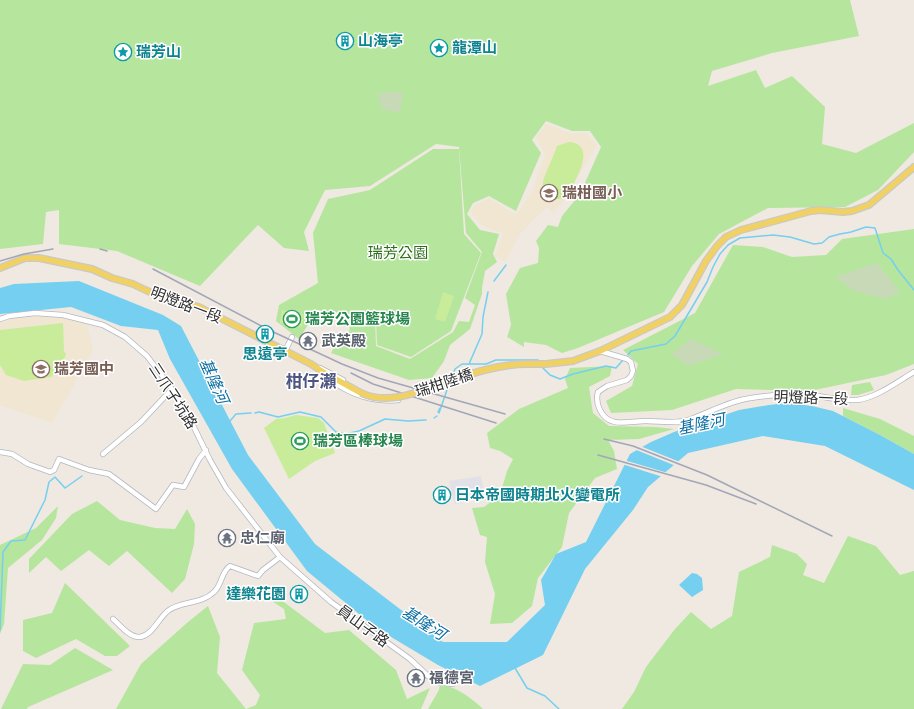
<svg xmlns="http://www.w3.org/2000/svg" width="914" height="709" font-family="Figtree,'Noto Sans TC',sans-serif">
	<rect width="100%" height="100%" fill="#efe9e1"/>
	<path fill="#e3e1e8" d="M 481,476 L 484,491 L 467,495 L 467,501 L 455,505 L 449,481 Z"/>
	<path fill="#f0e6d1" d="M 546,124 L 572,134 L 586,133 L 597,145 L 563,202 L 553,213 L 547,207 L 536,217 L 520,234 L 505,262 L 495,256 L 503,233 L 481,225 L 470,211 L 474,206 L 489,198 L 516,215 L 532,192 L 545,154 L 536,138 Z
		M 21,316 L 58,317 L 87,323 L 93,351 L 52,423 L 0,405 L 0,321 Z"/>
	<path fill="#b6e59e" d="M 0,0 L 850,0 L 859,36 L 772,53 L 712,71 L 708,86 L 756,70 L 765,88 L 792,76 L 825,107 L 822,144 L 856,153 L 914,123 L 914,152 L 878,190 L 845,207 L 768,208 L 719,234 L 692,266 L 664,312 L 578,348 L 562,353 L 546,345 L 524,342 L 524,347 L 507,337 L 511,325 L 506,294 L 520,268 L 538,263 L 539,248 L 536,241 L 548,225 L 558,227 L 562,216 L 576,199 L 584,185 L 601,147 L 590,131 L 572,131 L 546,121 L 532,140 L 541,153 L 516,211 L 489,196 L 473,203 L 467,214 L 480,230 L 499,234 L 493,254 L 497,262 L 485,271 L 482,288 L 482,294 L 470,329 L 450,345 L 444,361 L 432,378 L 409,380 L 331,353 L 339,337 L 349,336 L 350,325 L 330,317 L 334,315 L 375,319 L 376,346 L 410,359 L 453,332 L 459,321 L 469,322 L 475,305 L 465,298 L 482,252 L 466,233 L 459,147 L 436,144 L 370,186 L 325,190 L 304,232 L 309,251 L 284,248 L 258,225 L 200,286 L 117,251 L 59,244 L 59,210 L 46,212 L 43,244 L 0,249 Z
		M 433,149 L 459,149 L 464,234 L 481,253 L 451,331 L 411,357 L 377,345 L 376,317 L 317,310 L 299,339 L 276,321 L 279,305 L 318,283 L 313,233 L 328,199 L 370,190 Z
		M 914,229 L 914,364 L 886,375 L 810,391 L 736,389 L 672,410 L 611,413 L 606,401 L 632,386 L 638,364 L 623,350 L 695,313 L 733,245 L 763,247 L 792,257 L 826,255 L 842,239 Z
		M 612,366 L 610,376 L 589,387 L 593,413 L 609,426 L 656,427 L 674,429 L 639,439 L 608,440 L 614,451 L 617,469 L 595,478 L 569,513 L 562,547 L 538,578 L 532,606 L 512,623 L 490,624 L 495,594 L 485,562 L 487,537 L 480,535 L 472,508 L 484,507 L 500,495 L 507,471 L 513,459 L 500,451 L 490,448 L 487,433 L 519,409 L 568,388 L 565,379 L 570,368 Z
		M 870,382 L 874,390 L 858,395 L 851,395 L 852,385 Z
		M 843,408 L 880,419 L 914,436 L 914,454 L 880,435 L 843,416 Z
		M 97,501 L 120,520 L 155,528 L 175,529 L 187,509 L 195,524 L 194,544 L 185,579 L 172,593 L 127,551 L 109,566 L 89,550 L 61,571 L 46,557 L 29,573 L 29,559 L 72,514 Z
		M 58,506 L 56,518 L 42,540 L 8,568 L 4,624 L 0,634 L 0,545 L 36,528 Z
		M 848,536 L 876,546 L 900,575 L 914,571 L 914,709 L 622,709 L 634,692 L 646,667 L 675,629 L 691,612 L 711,629 L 732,616 L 739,572 L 770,557 L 772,545 L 797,554 L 807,564 L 803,575 L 824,583 Z
		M 65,583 L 130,646 L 117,656 L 105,656 L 76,639 L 36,658 L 23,651 L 23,620 L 52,613 Z
		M 260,584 L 325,633 L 349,630 L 396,670 L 407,699 L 430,688 L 421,709 L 116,709 L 141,664 L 188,622 L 208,606 L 220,637 L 217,673 L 246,709 L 256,705 L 260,695 L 242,670 L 254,623 L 286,619 L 284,609 L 255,590 Z
		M 75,648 L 113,670 L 28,707 L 27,709 L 1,709 L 23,664 L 50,665 Z
		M 440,684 C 458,688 469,696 483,709 L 428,709 L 439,690 Z"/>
	<path fill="#c8d9b8" d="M 389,91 L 403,93 L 400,112 L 383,110 L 377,95 Z
		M 877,263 L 900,292 L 886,299 L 854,291 L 835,277 Z
		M 691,339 L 723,354 L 688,366 L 672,354 Z"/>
	<path fill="#c9ec9a" d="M 569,142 C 599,145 574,181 567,197 C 555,202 541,199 543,182 C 545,173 554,156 557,146 Z
		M 443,292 L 454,296 L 445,322 L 435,319 Z
		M 282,310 L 304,315 L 302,327 L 280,323 Z
		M 63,323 L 64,351 L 66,354 L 62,364 L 51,377 L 24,381 L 6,375 L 0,365 L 0,330 Z
		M 296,415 L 318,418 L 324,423 L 335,453 L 315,461 L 289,479 L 264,428 L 276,419 L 285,418 Z"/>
	<path fill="#75cff0" d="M 79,281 L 163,315 L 181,326 L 248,455 L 315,544 L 443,642 L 507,642 L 545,605 L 541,580 L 556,554 L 586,542 L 630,454 L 651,442 L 674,432 L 739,410 L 769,405 L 788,403 L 812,406 L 833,411 L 880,435 L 914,454 L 914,490 L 825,446 L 763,436 L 688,453 L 648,487 L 633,510 L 585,569 L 543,655 L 480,686 L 438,665 L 376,628 L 307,571 L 232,469 L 170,359 L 158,330 L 121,326 L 71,307 L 0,314 L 0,288 L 14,284 Z
		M 692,573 L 697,574 L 702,578 L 703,590 L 692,597 L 679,585 Z"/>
	<path fill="#efe9e1" d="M 640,446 L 680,462 L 676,466 L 634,449 Z
		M 624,460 L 668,473 L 663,477 L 622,464 Z"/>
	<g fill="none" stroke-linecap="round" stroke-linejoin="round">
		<path stroke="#75cff0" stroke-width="1.5" d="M 494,281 L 506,265
			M 628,355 L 631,351 L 666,344 L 675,336 L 707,282 L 713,267 L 720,254 L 728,245 L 740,238 L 773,235 L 790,237 L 814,244 L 822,243 L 829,237 L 840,234 L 851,232 L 866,227 L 875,228 L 883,253 L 891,259 L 898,270 L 914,290
			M 469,364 L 482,334 L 483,317 L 488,292
			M 543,368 L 550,375 L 560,379 L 573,374 L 606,366 L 616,368 L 623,360
			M 453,375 L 455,369 L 462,364 L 486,364 L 496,360 L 538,360 L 539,361
			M 438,412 L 440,408
			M 255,413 L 259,412 L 278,417 L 300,412 L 321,417 L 336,432 L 345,434 L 359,431 L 385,419 L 408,421 L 426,420
			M 439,413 L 448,387
			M 434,418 L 437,416
			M 230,421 L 236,414 L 251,413
			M 0,630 L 3,552 L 11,541 L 25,540 L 45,500 L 49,482 L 55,477 L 65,488 L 82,476
			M 515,668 L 527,688 L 545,696 L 559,709"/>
		<defs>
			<path id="minor" d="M 0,319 L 9,316 L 35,313 L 63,315 L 103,325 L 125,337 L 147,356 L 172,389 L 187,413 L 210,460 L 226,488 L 280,557 L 331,602 L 410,659 L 428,676 L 437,682 L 453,684
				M 285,351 L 292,337
				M 600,351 L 627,359 L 631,362 L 633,371 L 631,376 L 627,380 L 607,386 L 598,392 C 596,399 597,404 600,410 C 609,429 629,421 646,421 C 659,421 675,424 688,420 C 709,413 728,401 751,398 C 771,395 791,393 811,395 C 826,397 841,401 857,400 C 876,398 897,382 914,372
				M 320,368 L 343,380
				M 324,375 C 346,393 370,403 398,400
				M 0,452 L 12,454 L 28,464 L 50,472 L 54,470 L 59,459 L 89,470 L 109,474 L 156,509 L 173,485 L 184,487 L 199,459 L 206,450
				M 103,454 L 141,422 L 172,389
				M 113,619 C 120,625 130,638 140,637 C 153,635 159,617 169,610 C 182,601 202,604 214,592 C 222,585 221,572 230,566 L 258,576 L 263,570 L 280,557"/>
			<path id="major" d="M 0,268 L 25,258 L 39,258 L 92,269 L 112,278 L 133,284 L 154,294 L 199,307 L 311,364 L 323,372 L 361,393
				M 528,364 L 546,364 L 573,361 L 600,351 L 670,317 L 682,305 L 706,261 L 717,246 L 726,237 L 741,230 L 811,211 L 820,210 L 843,212 L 852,211 L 869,205 L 914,167"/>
		</defs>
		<use href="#minor" stroke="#b4b7c1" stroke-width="6"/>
		<use href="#major" stroke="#c9c9c9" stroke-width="8"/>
		<use href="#minor" stroke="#fff" stroke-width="4.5"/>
		<use href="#major" stroke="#f2d163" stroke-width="5.5"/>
		<path stroke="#a3a6b8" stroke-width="1.5" d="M 100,249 L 107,251
			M 0,261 L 24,254 L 53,249
			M 153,269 L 267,329 L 342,364 L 378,378 L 505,414
			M 351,373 L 373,384 L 496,423
			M 604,439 L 633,446 L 707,475 L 832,536
			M 598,455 L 706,485 L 756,504"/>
		<defs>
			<path id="major-bridge" d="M 361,393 C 391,407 424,389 453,380 C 477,371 502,364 528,364"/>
		</defs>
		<use href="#major-bridge" stroke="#c9c9c9" stroke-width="8" stroke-linecap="butt"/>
		<use href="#major-bridge" stroke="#f2d163" stroke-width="5.5"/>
	</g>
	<defs>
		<symbol id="building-ring" viewBox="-11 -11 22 22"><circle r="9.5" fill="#fff" stroke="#0f9aa8" stroke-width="1.5"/><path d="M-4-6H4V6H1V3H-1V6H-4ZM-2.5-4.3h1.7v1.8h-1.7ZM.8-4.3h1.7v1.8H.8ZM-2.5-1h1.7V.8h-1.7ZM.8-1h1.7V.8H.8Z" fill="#0f9aa8"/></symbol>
		<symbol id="sight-ring" viewBox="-11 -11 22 22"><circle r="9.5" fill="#fff" stroke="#0f9aa8" stroke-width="1.5"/><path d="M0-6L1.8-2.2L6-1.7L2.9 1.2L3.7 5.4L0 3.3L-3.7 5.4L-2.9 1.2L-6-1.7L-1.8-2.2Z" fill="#0f9aa8"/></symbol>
		<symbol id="school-ring" viewBox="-11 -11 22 22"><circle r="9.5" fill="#fff" stroke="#8d6e63" stroke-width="1.5"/><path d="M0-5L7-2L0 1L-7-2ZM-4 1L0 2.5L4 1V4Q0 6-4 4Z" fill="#8d6e63"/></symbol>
		<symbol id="stadium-ring" viewBox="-11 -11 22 22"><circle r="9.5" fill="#fff" stroke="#2e9e5b" stroke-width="1.5"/><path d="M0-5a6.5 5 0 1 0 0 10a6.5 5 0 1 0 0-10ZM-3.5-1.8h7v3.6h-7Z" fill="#2e9e5b"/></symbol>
		<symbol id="temple-ring" viewBox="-11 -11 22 22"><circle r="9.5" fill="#fff" stroke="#6b7280" stroke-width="1.5"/><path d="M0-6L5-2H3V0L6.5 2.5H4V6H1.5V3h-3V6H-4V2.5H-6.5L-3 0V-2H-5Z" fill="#6b7280"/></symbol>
	</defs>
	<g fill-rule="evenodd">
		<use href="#building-ring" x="335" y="31" width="20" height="20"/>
		<use href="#sight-ring" x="429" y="38" width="20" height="20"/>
		<use href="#sight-ring" x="113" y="42" width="20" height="20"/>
		<use href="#school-ring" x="539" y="183" width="20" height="20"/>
		<use href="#stadium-ring" x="282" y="309" width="20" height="20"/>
		<use href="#building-ring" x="255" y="324" width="20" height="20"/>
		<use href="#temple-ring" x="298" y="331" width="20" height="20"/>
		<use href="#school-ring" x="31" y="359" width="20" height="20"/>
		<use href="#stadium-ring" x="290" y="431" width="20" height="20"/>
		<use href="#building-ring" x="432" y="485" width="20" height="20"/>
		<use href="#temple-ring" x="217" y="528" width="20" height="20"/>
		<use href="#building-ring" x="289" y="584" width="20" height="20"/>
		<use href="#temple-ring" x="406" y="668" width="20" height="20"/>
	</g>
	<g text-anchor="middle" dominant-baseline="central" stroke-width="3" stroke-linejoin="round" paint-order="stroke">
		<g font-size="15" font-weight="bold" fill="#0d838f" stroke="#fff" text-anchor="start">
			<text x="358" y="41">山海亭</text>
			<text x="452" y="48">龍潭山</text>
			<text x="136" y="52">瑞芳山</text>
			<text x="265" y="354" text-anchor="middle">思遠亭</text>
			<text x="455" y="495">日本帝國時期北火變電所</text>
			<text x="286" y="594" text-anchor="end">達樂花園</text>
		</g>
		<g font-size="15" font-weight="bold" fill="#785e54" stroke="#fff" text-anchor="start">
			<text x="562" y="193">瑞柑國小</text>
			<text x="54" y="369">瑞芳國中</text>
		</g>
		<g font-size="15" fill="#2c6e1b" stroke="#fff">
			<text x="398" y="253">瑞芳公園</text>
		</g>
		<g font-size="15" fill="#2e2e2e" stroke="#fff">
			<text transform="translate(186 305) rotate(21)">明燈路一段</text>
			<text transform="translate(444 383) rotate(-18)">瑞柑陸橋</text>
			<text transform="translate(173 396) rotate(57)">三爪子坑路</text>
			<text transform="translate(811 398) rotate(2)">明燈路一段</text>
			<text transform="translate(363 626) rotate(36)">員山子路</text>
		</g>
		<g font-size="15" font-weight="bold" fill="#27864d" stroke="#fff" text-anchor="start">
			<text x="305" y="319">瑞芳公園籃球場</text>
			<text x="313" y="441">瑞芳區棒球場</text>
		</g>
		<g font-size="15" font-weight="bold" fill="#5b616d" stroke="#fff" text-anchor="start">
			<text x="321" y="341">武英殿</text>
			<text x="240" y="538">忠仁廟</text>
			<text x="429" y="678">福德宮</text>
		</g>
		<g font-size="16" font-style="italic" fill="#0d6fa3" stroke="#fff">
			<text transform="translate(214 381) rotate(66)">基隆河</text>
			<text transform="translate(701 424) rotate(-12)">基隆河</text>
			<text transform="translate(424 623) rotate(32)">基隆河</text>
		</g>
		<g font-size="17" font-weight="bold" fill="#4d5680" stroke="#fff">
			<text x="311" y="381">柑仔瀨</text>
		</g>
	</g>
</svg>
